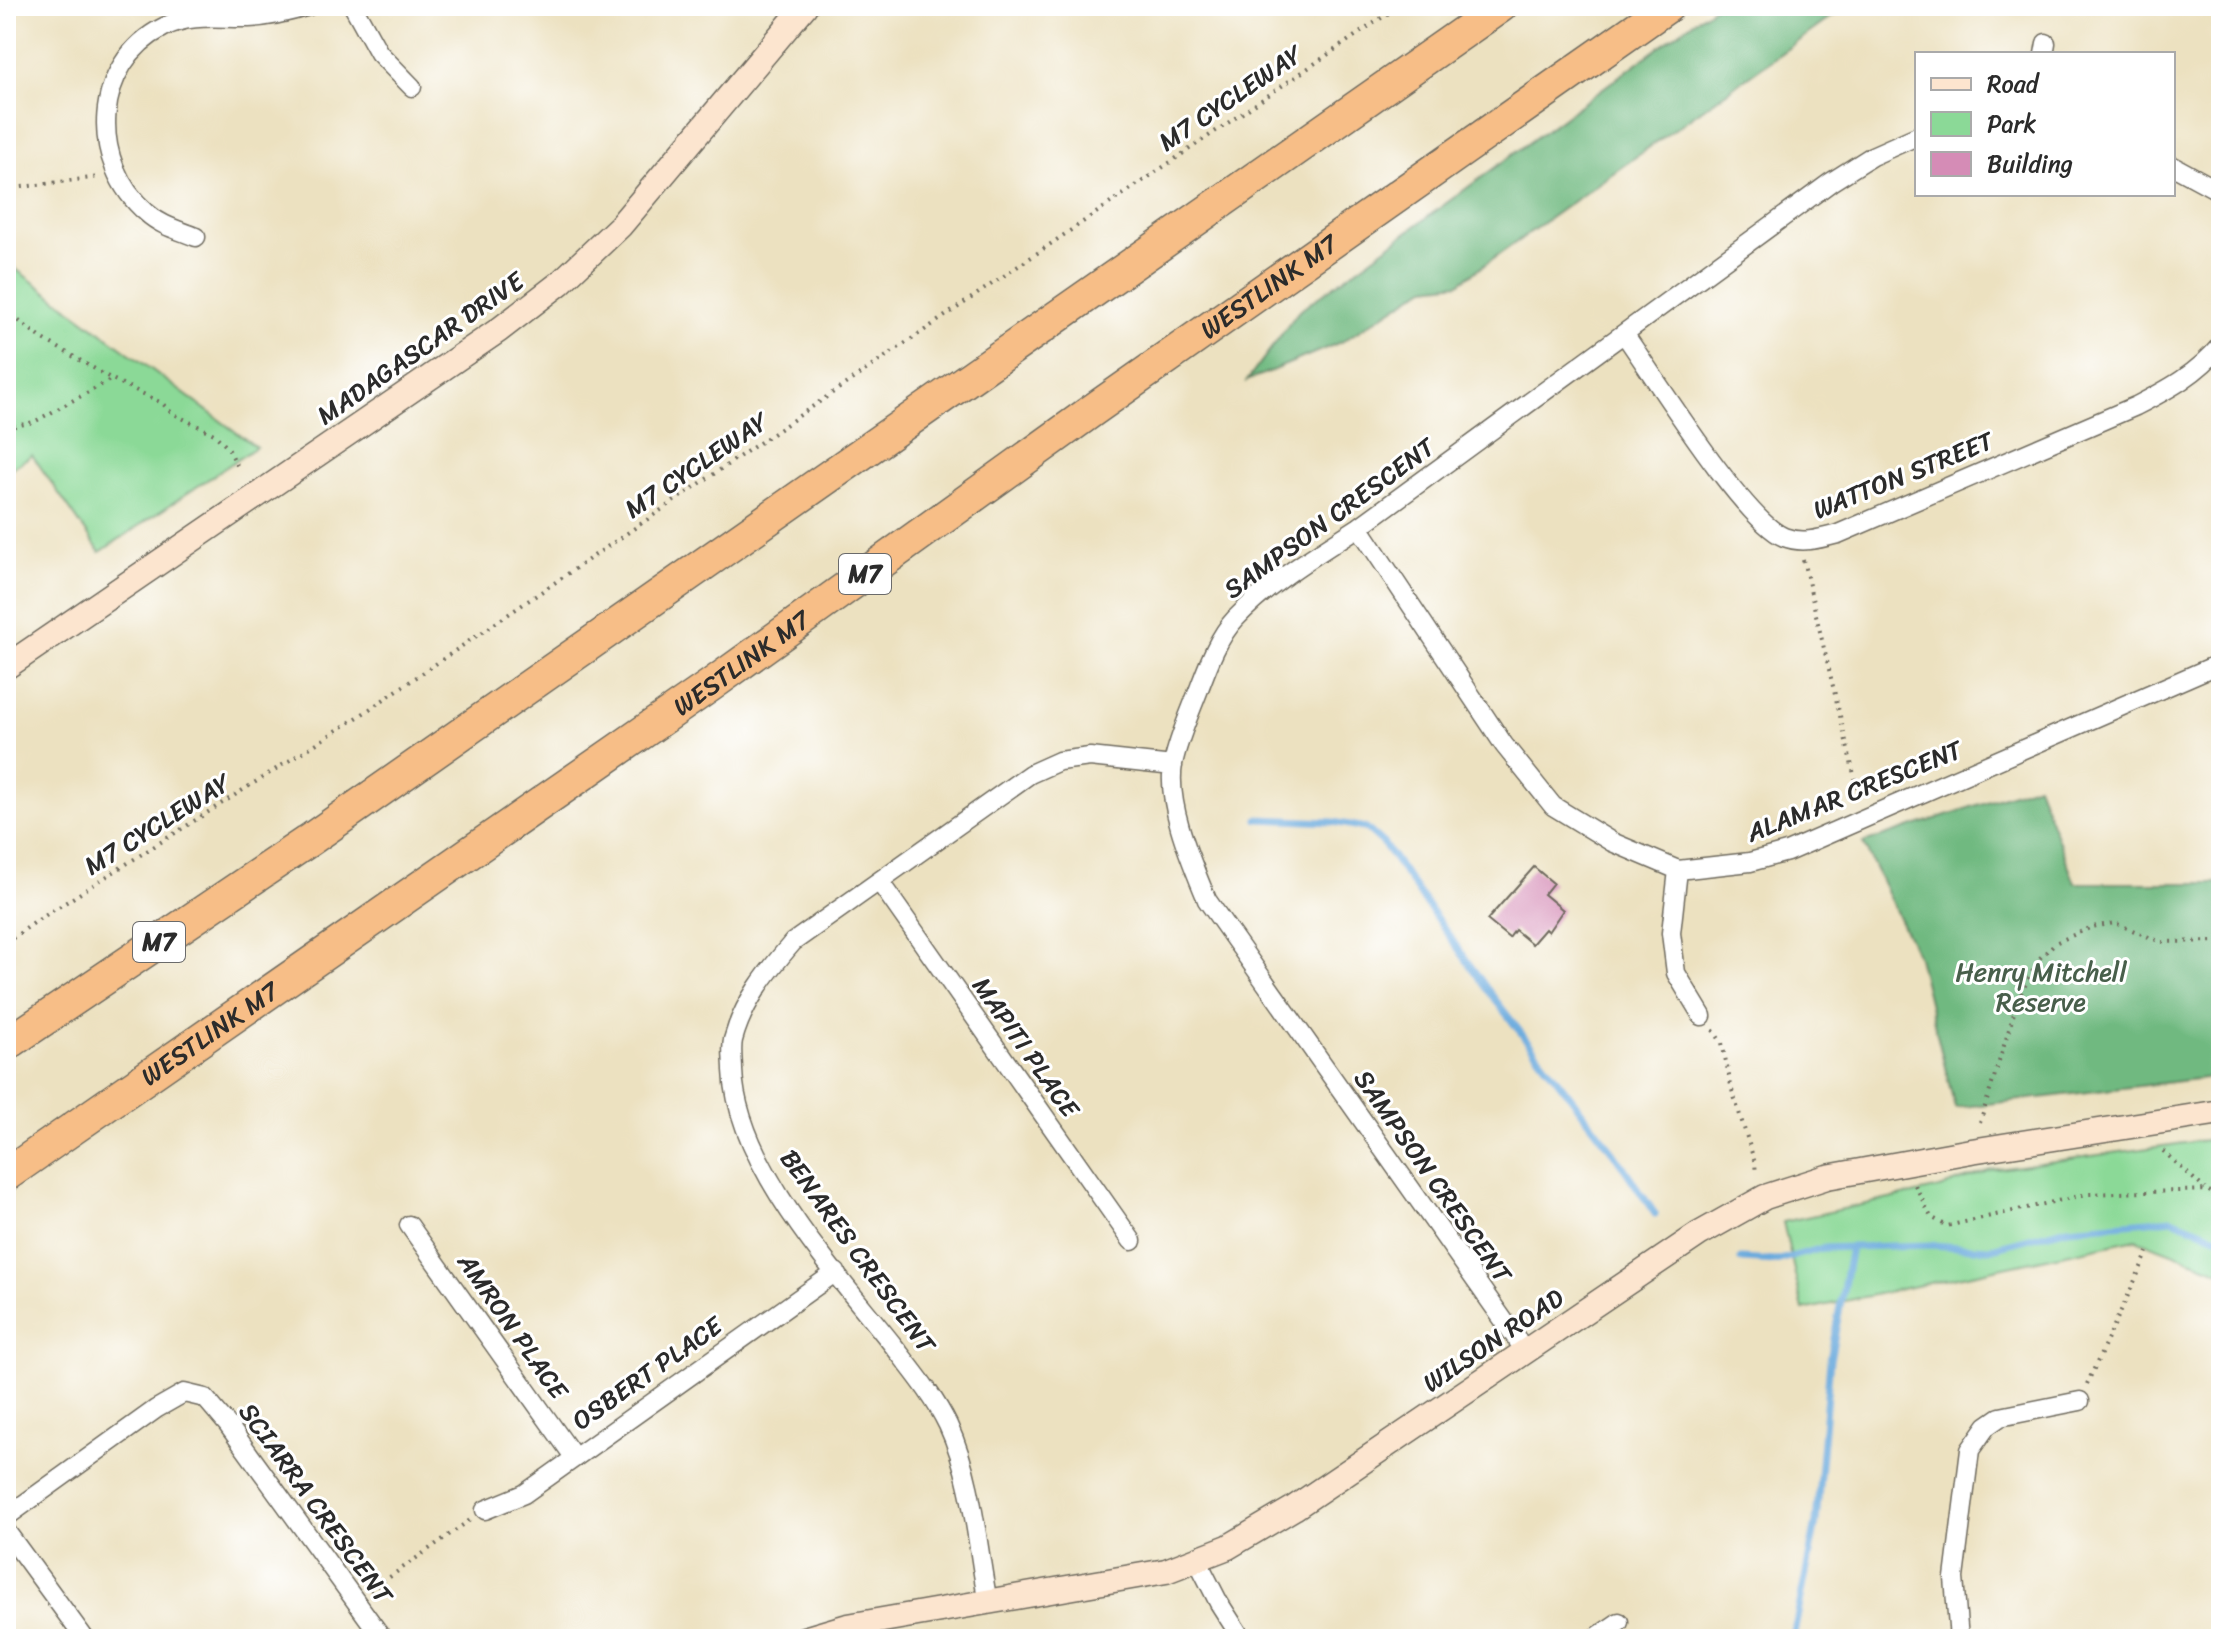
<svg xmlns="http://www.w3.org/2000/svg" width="2227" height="1645" font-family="Sriracha,sans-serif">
	<rect width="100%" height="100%" fill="#fff"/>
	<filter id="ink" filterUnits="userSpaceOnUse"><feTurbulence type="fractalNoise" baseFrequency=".0125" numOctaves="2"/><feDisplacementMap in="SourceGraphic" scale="16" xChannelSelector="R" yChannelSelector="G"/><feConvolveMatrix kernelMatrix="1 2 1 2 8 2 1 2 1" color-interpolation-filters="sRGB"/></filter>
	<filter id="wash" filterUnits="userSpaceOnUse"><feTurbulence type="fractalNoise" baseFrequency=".006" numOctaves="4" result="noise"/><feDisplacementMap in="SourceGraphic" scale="32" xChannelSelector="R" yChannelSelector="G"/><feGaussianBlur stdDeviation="1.8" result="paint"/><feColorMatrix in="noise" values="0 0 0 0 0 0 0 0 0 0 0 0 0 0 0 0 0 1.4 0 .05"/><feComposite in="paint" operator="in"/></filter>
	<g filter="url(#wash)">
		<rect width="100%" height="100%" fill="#ece1c0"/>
		<path fill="#8bd997" stroke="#5b8261" stroke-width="2" d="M 6,259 L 9,264 L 256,447 L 100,552 L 32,455 L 6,472 Z
			M 2221,1138 L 2221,1272 L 2136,1239 L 1803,1310 L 1783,1222 L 1940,1188 L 1991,1170 Z"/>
		<path fill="#70b980" stroke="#4e7256" stroke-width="2" d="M 1715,6 L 1847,6 L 1459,283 L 1426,287 L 1343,341 L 1247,381 L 1298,312 Z
			M 2037,785 L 2075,883 L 2221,883 L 2221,1076 L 1955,1108 L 1918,957 L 1863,843 Z"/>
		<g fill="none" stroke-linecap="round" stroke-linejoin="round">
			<path stroke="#6aaadd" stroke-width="7" d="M 1258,819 L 1333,822 L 1366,828 L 1383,843 L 1487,989 L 1614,1153 L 1655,1214
				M 1741,1259 L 1776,1261 L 1823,1248 L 1851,1247 L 1932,1245 L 1988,1249 L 2068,1228 L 2172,1219 L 2221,1238
				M 1793,1639 L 1816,1522 L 1830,1360 L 1851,1247"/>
		</g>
		<g id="blocks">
			<path fill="#d58cb6" d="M 1534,867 L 1553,883 L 1544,894 L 1563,910 L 1548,932 L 1545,929 L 1532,944 L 1515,930 L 1509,938 L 1487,920 Z"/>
		</g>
	</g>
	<g filter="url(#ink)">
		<use href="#blocks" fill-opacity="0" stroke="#6f6b5f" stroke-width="2"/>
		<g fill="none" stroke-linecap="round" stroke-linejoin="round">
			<defs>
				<path id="street" d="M 353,6 L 379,53 L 412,87
					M 2044,54 L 2046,43
					M 2173,166 L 2221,192
					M 196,237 C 179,230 161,226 147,213 C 88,163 92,63 164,27 C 192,13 220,19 249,18 C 270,17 290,12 309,6
					M 1625,335 C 1654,376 1744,521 1784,537 C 1802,544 1819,539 1838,534 L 2136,406 C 2169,389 2197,374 2221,345
					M 1359,527 L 1504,745 L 1553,806 L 1612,842 L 1678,870 L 1750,862 L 1787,852 L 2221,663
					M 1678,870 L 1671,933 L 1676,973 L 1702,1016
					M 879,881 L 1132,1241
					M 409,1225 L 574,1457
					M 1526,1352 L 1207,900 C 1192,863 1166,805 1173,764 C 1178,739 1190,713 1199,689 C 1208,665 1218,637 1236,618 C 1271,581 1316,555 1359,527 L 1831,182 L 1872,156 L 1917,136
					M 485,1510 L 524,1494 L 836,1272
					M 6,1517 L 156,1409 L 184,1393 L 205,1398 L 228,1425 L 383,1639
					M 6,1531 L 85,1639
					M 1197,1560 L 1219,1603 L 1242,1639
					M 988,1603 C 977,1545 973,1479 948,1425 C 934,1396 913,1371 893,1345 C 836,1273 736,1165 733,1070 C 733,1061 731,1049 733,1040 C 743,1002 768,971 793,942 L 1030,774 L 1059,761 L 1090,757 L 1173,766
					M 1594,1639 L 1619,1622
					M 1959,1639 L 1954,1578 L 1970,1450 L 1987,1426 L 2000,1417 L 2080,1401"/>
				<path id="secondary" d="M 6,667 L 499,330 L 560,283 L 620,226 L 805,6
					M 804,1639 L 848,1626 L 1166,1571 L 1228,1547 L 1294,1508 L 1699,1234 L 1765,1197 L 1827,1177 L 1971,1151 L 2221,1112"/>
				<g id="highway">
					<path d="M 6,1045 L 311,839 L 1501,6"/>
					<path id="s1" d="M 6,1175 L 711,685 L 1093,410 L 1668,6"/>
				</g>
			</defs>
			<use href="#street" stroke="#6f6b5f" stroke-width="21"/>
			<use href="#secondary" stroke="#6f6b5f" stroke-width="27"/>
			<use href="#highway" stroke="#6f6b5f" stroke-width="35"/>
			<path stroke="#6f6b5f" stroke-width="4" stroke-dasharray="2 6" stroke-linecap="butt" d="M 6,189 L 99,177
				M 6,311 L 40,337 L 112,379 L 162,403 L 172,413 L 214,434 L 228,448 L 239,469
				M 6,428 L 34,422 L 112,379
				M 1803,560 L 1860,800
				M 6,943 L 38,920 L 358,717 L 1399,6
				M 1713,1030 L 1722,1043 L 1732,1090 L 1755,1163 L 1756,1174
				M 1980,1123 L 2019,997 L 2039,959 L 2055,943 L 2092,927 L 2115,923 L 2161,942 L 2221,941
				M 2163,1151 L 2205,1189
				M 1915,1185 L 1931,1217 L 1947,1226 L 2088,1194 L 2207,1190 L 2221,1198
				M 2087,1384 L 2148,1252
				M 370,1591 L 470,1520"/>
			<use href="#street" stroke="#fff" stroke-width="18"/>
			<use href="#secondary" stroke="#fce5cf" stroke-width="24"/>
			<use href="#highway" stroke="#f7be87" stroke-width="32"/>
		</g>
	</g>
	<g text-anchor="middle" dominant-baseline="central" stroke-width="6" stroke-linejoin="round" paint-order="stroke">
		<g fill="#fff" stroke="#6b6b6b" stroke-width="2">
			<rect x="839" y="554" width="52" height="40" rx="6"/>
			<rect x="133" y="922" width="52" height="40" rx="6"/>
		</g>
		<g font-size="24" font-weight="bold" fill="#2b2b2b">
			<text x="865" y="574">M7</text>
			<text x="159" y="942">M7</text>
		</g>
		<g font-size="26" fill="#2b2b2b" stroke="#fff">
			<text transform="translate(1230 98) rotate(-34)">M7 CYCLEWAY</text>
			<text stroke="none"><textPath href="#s1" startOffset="1544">WESTLINK M7</textPath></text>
			<text transform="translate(420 348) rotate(-35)">MADAGASCAR DRIVE</text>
			<text transform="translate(696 465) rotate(-34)">M7 CYCLEWAY</text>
			<text transform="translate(1903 475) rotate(-22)">WATTON STREET</text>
			<text transform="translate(1329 518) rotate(-36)">SAMPSON CRESCENT</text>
			<text stroke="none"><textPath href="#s1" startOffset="896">WESTLINK M7</textPath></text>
			<text transform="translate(1854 791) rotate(-22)">ALAMAR CRESCENT</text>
			<text transform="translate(157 824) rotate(-32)">M7 CYCLEWAY</text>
			<text stroke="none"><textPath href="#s1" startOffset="248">WESTLINK M7</textPath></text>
			<text transform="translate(1026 1047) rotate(55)">MAPITI PLACE</text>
			<text transform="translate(1433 1176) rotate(55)">SAMPSON CRESCENT</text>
			<text transform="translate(858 1251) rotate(54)">BENARES CRESCENT</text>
			<text transform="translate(513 1326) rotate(55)">AMRON PLACE</text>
			<text transform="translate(1493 1340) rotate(-34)">WILSON ROAD</text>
			<text transform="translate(647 1373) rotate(-35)">OSBERT PLACE</text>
			<text transform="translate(316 1503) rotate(54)">SCIARRA CRESCENT</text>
		</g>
		<g font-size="26" fill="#485f4b" stroke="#fff">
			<text x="2041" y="972">Henry Mitchell<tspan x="2041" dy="30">Reserve</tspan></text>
		</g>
	</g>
	<rect width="2227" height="1645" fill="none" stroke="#fff" stroke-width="32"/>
	<rect x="1915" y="52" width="260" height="144" fill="#ffffff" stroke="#aaaaaa" stroke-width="2"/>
	<rect x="1931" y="78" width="40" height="12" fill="#fce5cf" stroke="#aaaaaa" stroke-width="2"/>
	<text x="1987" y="92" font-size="24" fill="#2b2b2b">Road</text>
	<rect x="1931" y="112" width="40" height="24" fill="#8bd997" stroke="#aaaaaa" stroke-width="2"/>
	<text x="1987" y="132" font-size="24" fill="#2b2b2b">Park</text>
	<rect x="1931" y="152" width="40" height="24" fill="#d58cb6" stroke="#aaaaaa" stroke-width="2"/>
	<text x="1987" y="172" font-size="24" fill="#2b2b2b">Building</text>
</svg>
